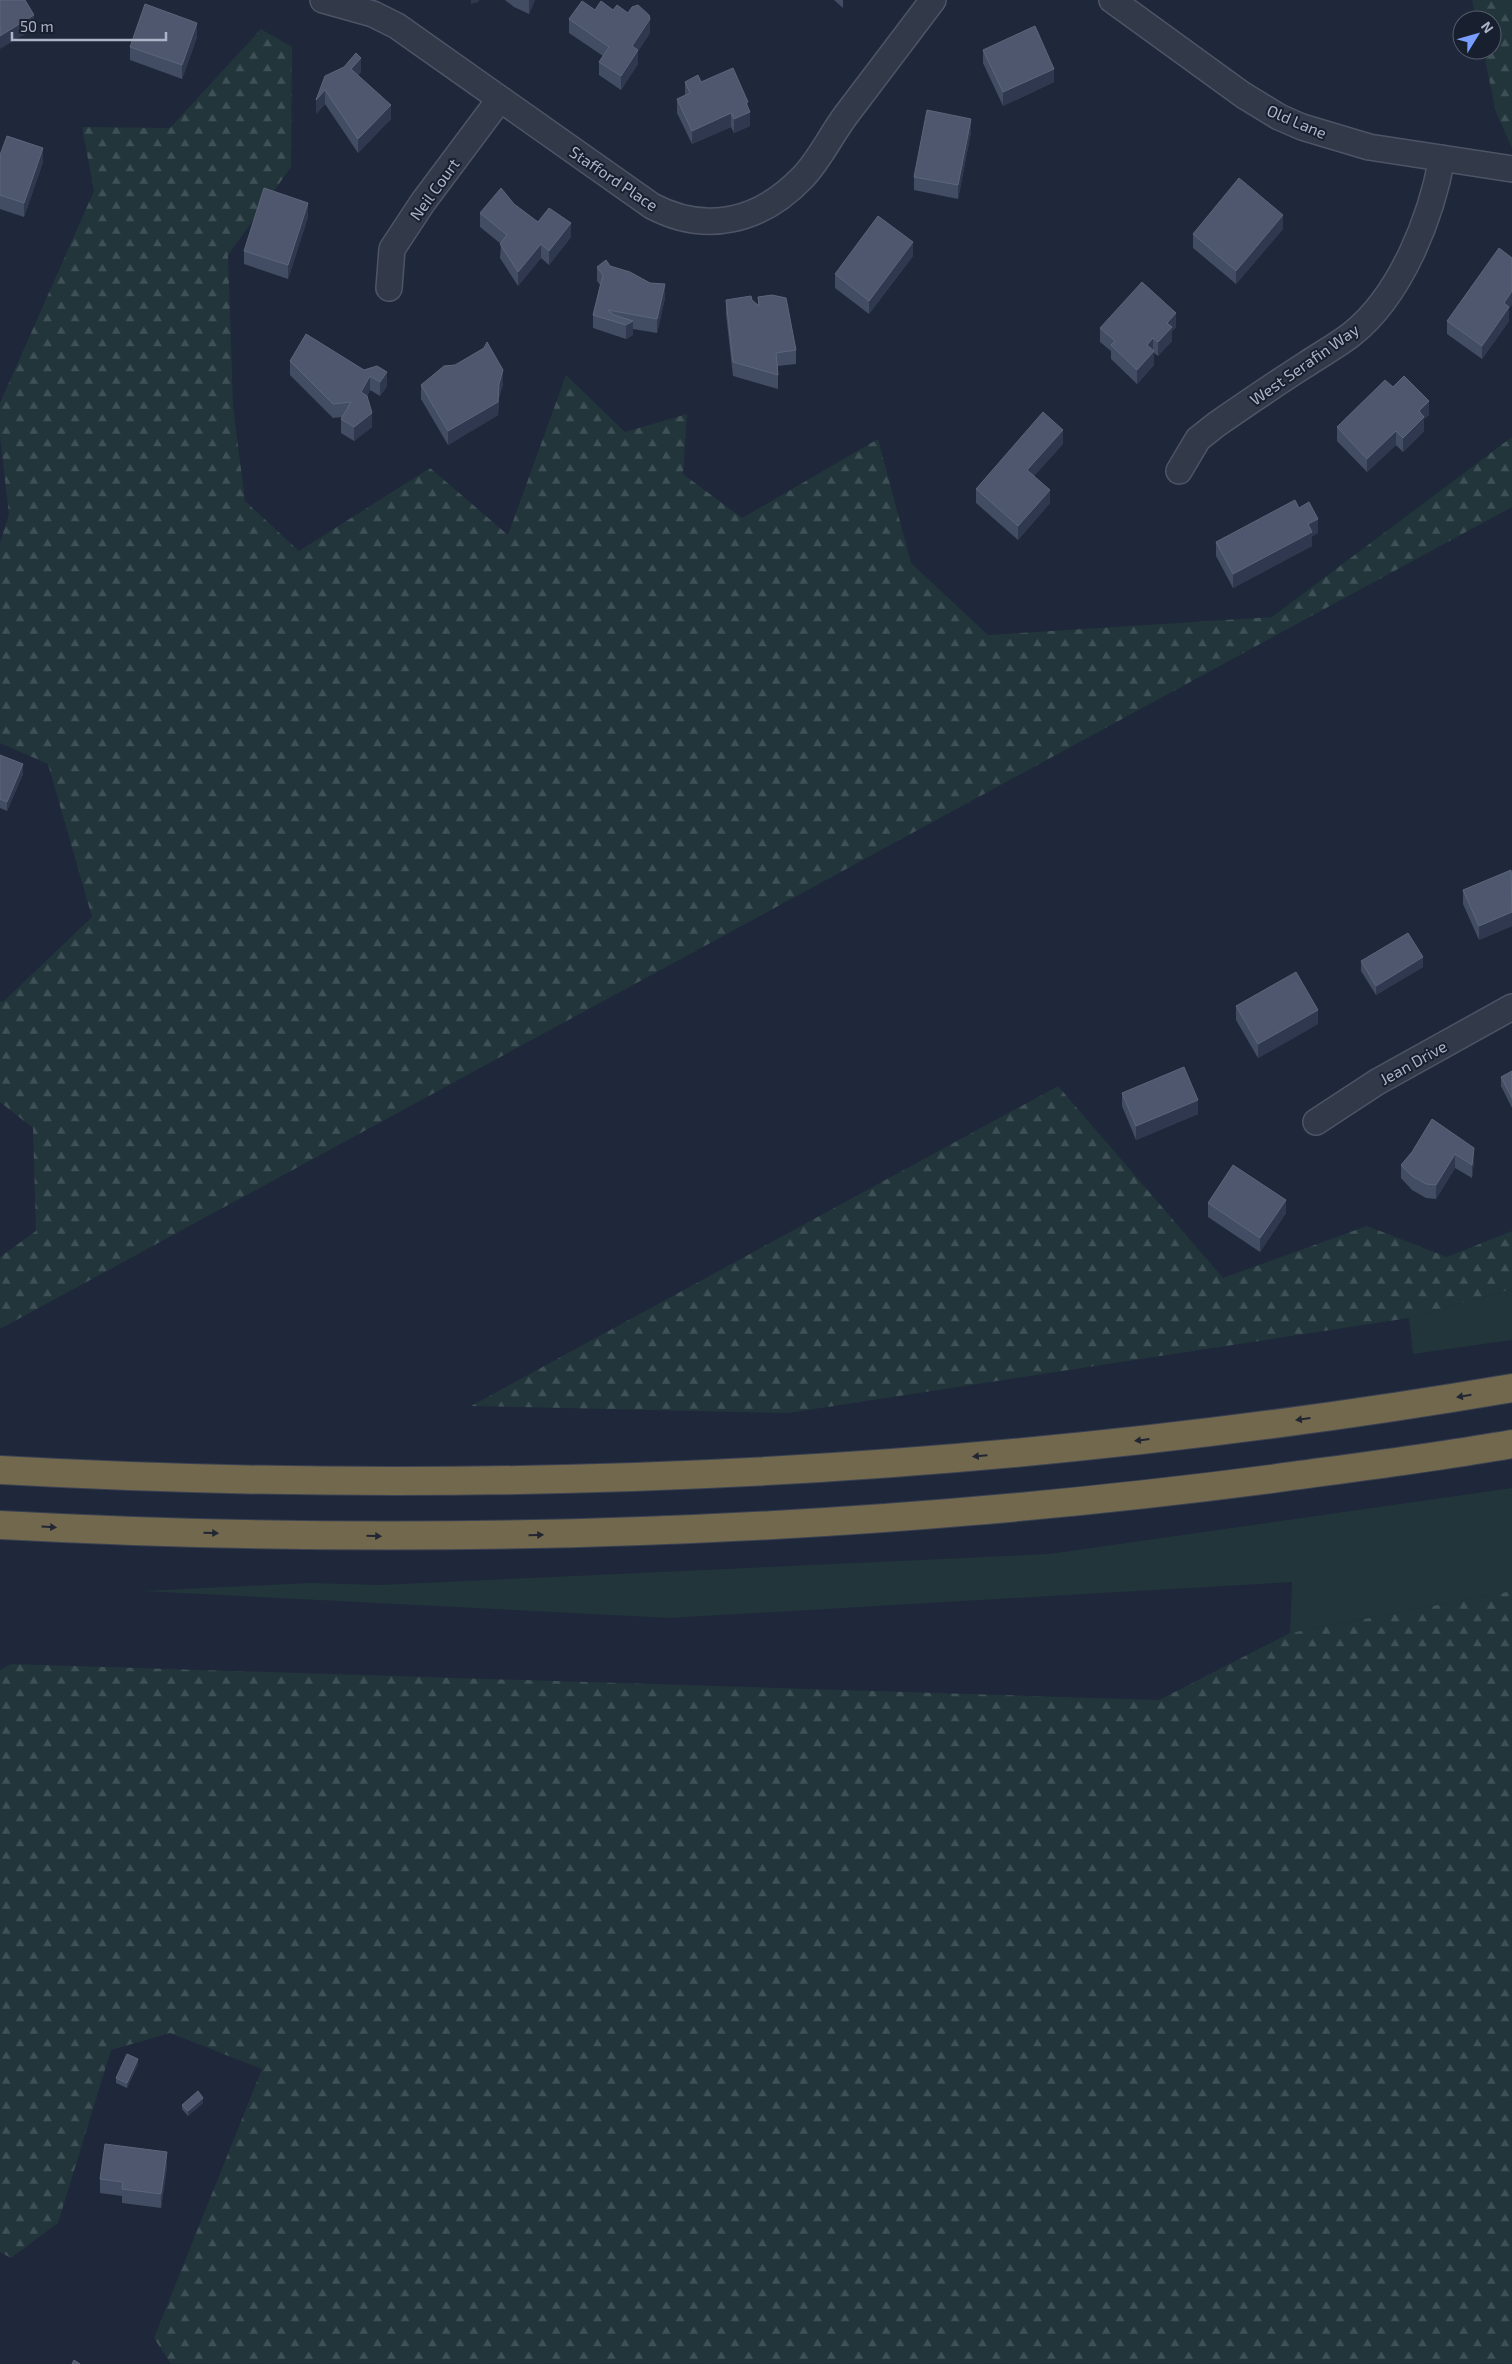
<svg xmlns="http://www.w3.org/2000/svg" width="1512" height="2364" font-family="'Exo 2',sans-serif">
	<defs>
		<pattern id="forest-firs" width="22" height="20" patternUnits="userSpaceOnUse" patternTransform="scale(1.25)"><rect width="22" height="20" fill="#21353b"/><path d="M5 1l3.5 6h-7zM16 11l3.5 6h-7z" fill="#3f5056"/></pattern>
	</defs>
	<rect width="100%" height="100%" fill="#1f273a"/>
	<path fill="#21353b" d="M 1512,1289 L 1512,1340 L 1413,1354 L 1409,1318 Z
		M 1512,1488 L 1512,1591 L 1290,1633 L 1292,1582 L 670,1618 L 142,1591 L 311,1583 L 379,1585 L 1049,1554 Z"/>
	<path fill="url(#forest-firs)" d="M 1472,0 L 1512,0 L 1512,148 L 1496,112 L 1483,50 L 1492,50 L 1492,20 L 1476,20 Z
		M 261,29 L 292,47 L 291,167 L 228,255 L 233,406 L 245,501 L 299,551 L 430,468 L 508,535 L 566,375 L 625,432 L 687,414 L 683,474 L 742,518 L 878,439 L 911,563 L 988,635 L 1272,617 L 1512,437 L 1512,507 L 0,1329 L 0,1257 L 36,1231 L 33,1128 L 0,1102 L 0,1001 L 3,1002 L 92,917 L 48,764 L 0,743 L 0,543 L 9,514 L 0,437 L 0,403 L 94,191 L 82,127 L 170,128 Z
		M 1058,1086 L 1223,1278 L 1367,1226 L 1447,1257 L 1512,1231 L 1512,1289 L 1409,1318 L 788,1413 L 471,1406 Z
		M 1512,1591 L 1512,2364 L 171,2364 L 154,2338 L 262,2069 L 170,2033 L 111,2050 L 58,2223 L 11,2258 L 0,2252 L 0,1670 L 11,1664 L 1159,1700 L 1290,1633 Z"/>
	<g fill="none" stroke-linecap="round" stroke-linejoin="round">
		<defs>
			<path id="minor" d="M 323,0 L 373,14 L 397,26 L 652,206 C 707,235 761,221 803,177 C 820,159 831,135 846,115 C 875,77 904,38 933,0
				M 1112,0 L 1243,95 L 1279,117 L 1302,127 L 1369,147 L 1512,169
				M 389,288 L 392,249 L 423,202 L 500,99
				M 1179,471 L 1198,439 L 1217,424 C 1246,404 1275,384 1305,365 C 1320,355 1338,345 1352,334 C 1401,295 1431,218 1442,158
				M 1316,1122 L 1377,1082 L 1512,1007"/>
			<path id="highway" d="M 0,1470 C 505,1498 1013,1473 1512,1388
				M 0,1525 C 425,1548 849,1534 1271,1479 C 1351,1468 1432,1458 1512,1444"/>
		</defs>
		<use href="#minor" stroke="#4d5465" stroke-width="28"/>
		<use href="#highway" stroke="#3a4152" stroke-width="30"/>
		<use href="#minor" stroke="#323a4a" stroke-width="25"/>
		<use href="#highway" stroke="#71684e" stroke-width="28"/>
	</g>
	<path fill="#424c63" d="M 505,0 L 535,0 L 529,14 L 514,7 Z
		M 834,0 L 843,0 L 843,8 Z
		M 613,10 L 650,33 L 638,51 L 638,64 L 621,90 L 599,75 L 599,62 L 603,56 L 569,33 L 569,19 Z
		M 197,37 L 182,79 L 130,60 L 130,47 Z
		M 983,50 L 1054,82 L 1003,106 L 983,63 Z
		M 361,72 L 358,75 L 391,119 L 358,153 L 325,104 L 316,114 L 325,76 Z
		M 685,82 L 701,82 L 748,109 L 750,126 L 734,133 L 731,127 L 692,144 L 677,113 L 677,99 L 685,95 Z
		M 971,132 L 958,199 L 914,190 L 914,177 Z
		M 0,155 L 43,162 L 24,217 L 0,209 Z
		M 514,204 L 538,222 L 571,237 L 549,265 L 541,258 L 518,286 L 500,258 L 501,244 L 480,227 L 480,213 Z
		M 308,217 L 288,279 L 244,264 L 244,251 Z
		M 1283,229 L 1236,284 L 1193,248 L 1193,234 Z
		M 913,256 L 869,314 L 835,288 L 835,274 Z
		M 610,266 L 665,298 L 657,333 L 633,329 L 633,335 L 626,339 L 593,328 L 593,315 L 600,285 L 597,281 L 597,267 Z
		M 758,297 L 796,350 L 796,364 L 778,366 L 778,389 L 733,376 L 726,314 L 726,300 L 752,300 L 758,305 Z
		M 1509,309 L 1509,321 L 1482,359 L 1447,334 L 1447,321 Z
		M 1176,327 L 1172,331 L 1172,341 L 1158,356 L 1154,353 L 1154,365 L 1137,384 L 1111,359 L 1111,351 L 1100,342 L 1100,328 Z
		M 306,334 L 387,386 L 380,396 L 370,390 L 367,396 L 372,427 L 354,441 L 341,433 L 341,419 L 342,417 L 333,418 L 290,375 L 290,361 Z
		M 503,384 L 499,398 L 498,415 L 448,445 L 421,399 L 421,385 Z
		M 1393,387 L 1429,415 L 1424,419 L 1424,431 L 1403,452 L 1396,445 L 1367,472 L 1337,441 L 1337,427 Z
		M 1063,444 L 1034,476 L 1050,503 L 1018,540 L 976,503 L 976,489 Z
		M 1299,508 L 1318,533 L 1312,536 L 1312,546 L 1233,588 L 1216,556 L 1216,542 Z
		M 0,755 L 23,774 L 7,811 L 0,808 Z
		M 1512,871 L 1512,926 L 1479,940 L 1463,904 L 1463,890 Z
		M 1361,961 L 1423,967 L 1376,995 L 1361,971 Z
		M 1236,1006 L 1318,1024 L 1258,1058 L 1236,1020 Z
		M 1512,1071 L 1512,1108 L 1501,1086 L 1501,1077 Z
		M 1122,1093 L 1198,1114 L 1136,1140 L 1122,1106 Z
		M 1432,1119 L 1474,1161 L 1472,1178 L 1455,1168 L 1436,1199 L 1426,1198 L 1412,1190 L 1401,1178 L 1401,1165 L 1412,1152 Z
		M 1208,1203 L 1286,1213 L 1260,1252 L 1208,1217 Z
		M 138,2064 L 127,2088 L 116,2083 L 116,2078 Z
		M 203,2103 L 188,2116 L 182,2109 L 182,2105 Z
		M 167,2166 L 161,2208 L 122,2203 L 122,2196 L 100,2193 L 100,2179 Z"/>
	<path fill="#2f384e" d="M 471,0 L 479,0 L 478,2 L 471,4 Z
		M 529,0 L 535,0 L 529,14 Z
		M 34,15 L 34,29 L 0,49 L 0,36 Z
		M 650,19 L 650,33 L 638,51 L 638,64 L 621,90 L 621,76 L 632,46 Z
		M 197,23 L 197,37 L 182,79 L 182,65 Z
		M 361,58 L 361,72 L 351,83 L 351,69 Z
		M 1054,69 L 1054,82 L 1003,106 L 1003,92 Z
		M 325,90 L 325,104 L 316,114 L 316,100 Z
		M 748,102 L 748,113 L 750,112 L 750,126 L 734,133 L 734,119 L 746,103 Z
		M 391,105 L 391,119 L 358,153 L 358,139 Z
		M 731,113 L 731,127 L 692,144 L 692,131 Z
		M 971,119 L 971,132 L 958,199 L 958,185 Z
		M 43,148 L 43,162 L 24,217 L 24,203 Z
		M 308,203 L 308,217 L 288,279 L 288,265 Z
		M 1283,215 L 1283,229 L 1236,284 L 1236,271 Z
		M 571,223 L 571,237 L 549,265 L 549,251 Z
		M 913,242 L 913,256 L 869,314 L 869,301 Z
		M 541,244 L 541,258 L 518,286 L 518,272 Z
		M 665,284 L 665,298 L 657,333 L 657,319 Z
		M 1512,291 L 1512,305 L 1509,309 L 1509,321 L 1482,359 L 1482,346 L 1504,303 Z
		M 1176,313 L 1176,327 L 1172,331 L 1172,341 L 1158,356 L 1158,342 L 1167,323 Z
		M 633,321 L 633,335 L 626,339 L 626,325 Z
		M 1153,338 L 1153,352 L 1147,345 Z
		M 1154,351 L 1154,365 L 1137,384 L 1137,370 Z
		M 503,370 L 503,384 L 499,398 L 498,415 L 448,445 L 448,431 L 499,384 Z
		M 387,372 L 387,386 L 380,396 L 380,382 Z
		M 370,376 L 370,390 L 361,405 L 361,392 Z
		M 1429,401 L 1429,415 L 1424,419 L 1424,431 L 1403,452 L 1403,438 L 1419,411 Z
		M 372,413 L 372,427 L 354,441 L 354,427 Z
		M 1063,430 L 1063,444 L 1027,484 L 1027,470 Z
		M 1396,431 L 1396,445 L 1367,472 L 1367,459 Z
		M 1050,490 L 1050,503 L 1018,540 L 1018,526 Z
		M 1318,519 L 1318,533 L 1312,536 L 1312,546 L 1233,588 L 1233,574 L 1308,524 Z
		M 23,764 L 23,774 L 7,811 L 7,802 Z
		M 1512,912 L 1512,926 L 1479,940 L 1479,926 Z
		M 1423,957 L 1423,967 L 1376,995 L 1376,986 Z
		M 1318,1010 L 1318,1024 L 1258,1058 L 1258,1044 Z
		M 1198,1100 L 1198,1114 L 1136,1140 L 1136,1126 Z
		M 1474,1148 L 1474,1161 L 1472,1178 L 1472,1165 Z
		M 1455,1154 L 1455,1168 L 1436,1199 L 1436,1185 Z
		M 1286,1200 L 1286,1213 L 1260,1252 L 1260,1238 Z
		M 138,2059 L 138,2064 L 127,2088 L 127,2083 Z
		M 203,2098 L 203,2103 L 188,2116 L 188,2111 Z
		M 167,2152 L 167,2166 L 161,2208 L 161,2194 Z"/>
	<path fill="#4e576d" stroke="#5c667b" d="M 0,0 L 25,0 L 34,15 L 0,36 Z
		M 582,1 L 595,10 L 601,1 L 613,10 L 617,5 L 628,13 L 632,7 L 638,5 L 649,15 L 650,19 L 632,46 L 638,50 L 621,76 L 599,62 L 609,47 L 569,19 Z
		M 145,4 L 197,23 L 182,65 L 130,47 Z
		M 1035,26 L 1054,69 L 1003,92 L 983,50 Z
		M 356,53 L 361,58 L 351,69 L 391,105 L 358,139 L 325,90 L 316,100 L 325,76 L 344,67 Z
		M 733,68 L 748,102 L 746,103 L 750,112 L 734,119 L 731,113 L 692,131 L 677,99 L 690,93 L 685,82 L 698,75 L 701,82 Z
		M 927,110 L 971,119 L 958,185 L 914,177 Z
		M 7,136 L 43,148 L 24,203 L 0,195 L 0,155 Z
		M 1239,178 L 1283,215 L 1236,271 L 1193,234 Z
		M 264,188 L 308,203 L 288,265 L 244,251 Z
		M 501,188 L 514,204 L 538,222 L 549,208 L 571,223 L 549,251 L 541,244 L 518,272 L 500,244 L 507,235 L 480,213 Z
		M 878,216 L 913,242 L 869,301 L 835,274 Z
		M 1499,248 L 1512,258 L 1512,291 L 1504,303 L 1509,307 L 1482,346 L 1447,321 Z
		M 606,260 L 610,266 L 630,272 L 650,283 L 665,284 L 657,319 L 608,310 L 614,315 L 633,321 L 626,325 L 593,315 L 603,275 L 597,267 Z
		M 1142,282 L 1176,313 L 1167,323 L 1172,327 L 1158,342 L 1153,338 L 1147,345 L 1154,351 L 1137,370 L 1111,345 L 1115,341 L 1100,328 Z
		M 772,295 L 786,298 L 796,350 L 776,353 L 778,375 L 733,362 L 726,300 L 751,296 L 752,300 L 759,306 L 758,297 Z
		M 306,334 L 364,370 L 377,366 L 387,372 L 380,382 L 370,376 L 361,392 L 367,396 L 372,413 L 354,427 L 341,419 L 351,402 L 333,404 L 290,361 Z
		M 487,342 L 503,370 L 499,384 L 498,402 L 448,431 L 421,385 L 444,366 L 455,365 L 484,348 Z
		M 1404,376 L 1429,401 L 1419,411 L 1424,417 L 1403,438 L 1396,431 L 1367,459 L 1337,427 L 1385,380 L 1393,387 Z
		M 1043,412 L 1063,430 L 1027,470 L 1050,490 L 1018,526 L 976,489 Z
		M 1295,500 L 1299,508 L 1309,502 L 1318,519 L 1308,524 L 1312,532 L 1233,574 L 1216,542 Z
		M 0,755 L 23,764 L 7,802 L 0,799 Z
		M 1511,870 L 1512,912 L 1479,926 L 1463,890 Z
		M 1408,933 L 1423,957 L 1376,986 L 1361,961 Z
		M 1296,972 L 1318,1010 L 1258,1044 L 1236,1006 Z
		M 1184,1067 L 1198,1100 L 1136,1126 L 1122,1093 Z
		M 1512,1071 L 1512,1098 L 1501,1077 Z
		M 1432,1119 L 1474,1148 L 1472,1165 L 1455,1154 L 1436,1185 L 1426,1184 L 1412,1176 L 1401,1165 L 1412,1152 Z
		M 1233,1165 L 1286,1200 L 1260,1238 L 1208,1203 Z
		M 127,2054 L 138,2059 L 127,2083 L 116,2078 Z
		M 198,2091 L 203,2098 L 188,2111 L 182,2105 Z
		M 105,2144 L 167,2152 L 161,2194 L 122,2189 L 123,2182 L 100,2179 Z
		M 74,2360 L 80,2364 L 72,2364 Z"/>
	<defs><path id="oneway-solid" d="M-6-.8H1V-3.2L6.5 0L1 3.2V.8H-6Z" transform="scale(1.25)"/></defs>
	<g fill="#212632">
		<use href="#oneway-solid" transform="translate(1464 1396) rotate(171)"/>
		<use href="#oneway-solid" transform="translate(1303 1419) rotate(172)"/>
		<use href="#oneway-solid" transform="translate(1142 1440) rotate(173)"/>
		<use href="#oneway-solid" transform="translate(980 1456) rotate(175)"/>
		<use href="#oneway-solid" transform="translate(49 1527) rotate(3)"/>
		<use href="#oneway-solid" transform="translate(211 1533) rotate(1)"/>
		<use href="#oneway-solid" transform="translate(536 1535) rotate(-1)"/>
		<use href="#oneway-solid" transform="translate(374 1536) rotate(1)"/>
	</g>
	<g text-anchor="middle" dominant-baseline="central" stroke-width="4" stroke-linejoin="round" paint-order="stroke">
		<g font-size="16" fill="#adb4c7" stroke="#181f2f">
			<text transform="translate(1297 121) rotate(23)">Old Lane</text>
			<text transform="translate(614 178) rotate(34)">Stafford Place</text>
			<text transform="translate(434 189) rotate(-54)">Neil Court</text>
			<text transform="translate(1304 364) rotate(-35)">West Serafin Way</text>
			<text transform="translate(1413 1062) rotate(-29)">Jean Drive</text>
		</g>
	</g>
	<g transform="translate(1477 35) rotate(53)"><circle r="24" fill="#181f2f" stroke="#545b6c"/>
	<path d="M0-4L9 19L0 12L-9 19Z" fill="#7a9eff"/>
	<text y="-8" font-size="14" font-weight="bold" text-anchor="middle" fill="#adb4c7">N</text>
	</g>
	<path d="M12 32v8h154v-8" fill="none" stroke="#adb4c7" stroke-width="2.5"/>
	<text x="20" y="32" font-size="15" fill="#adb4c7" stroke="#181f2f" stroke-width="4" paint-order="stroke">50 m</text>
</svg>
